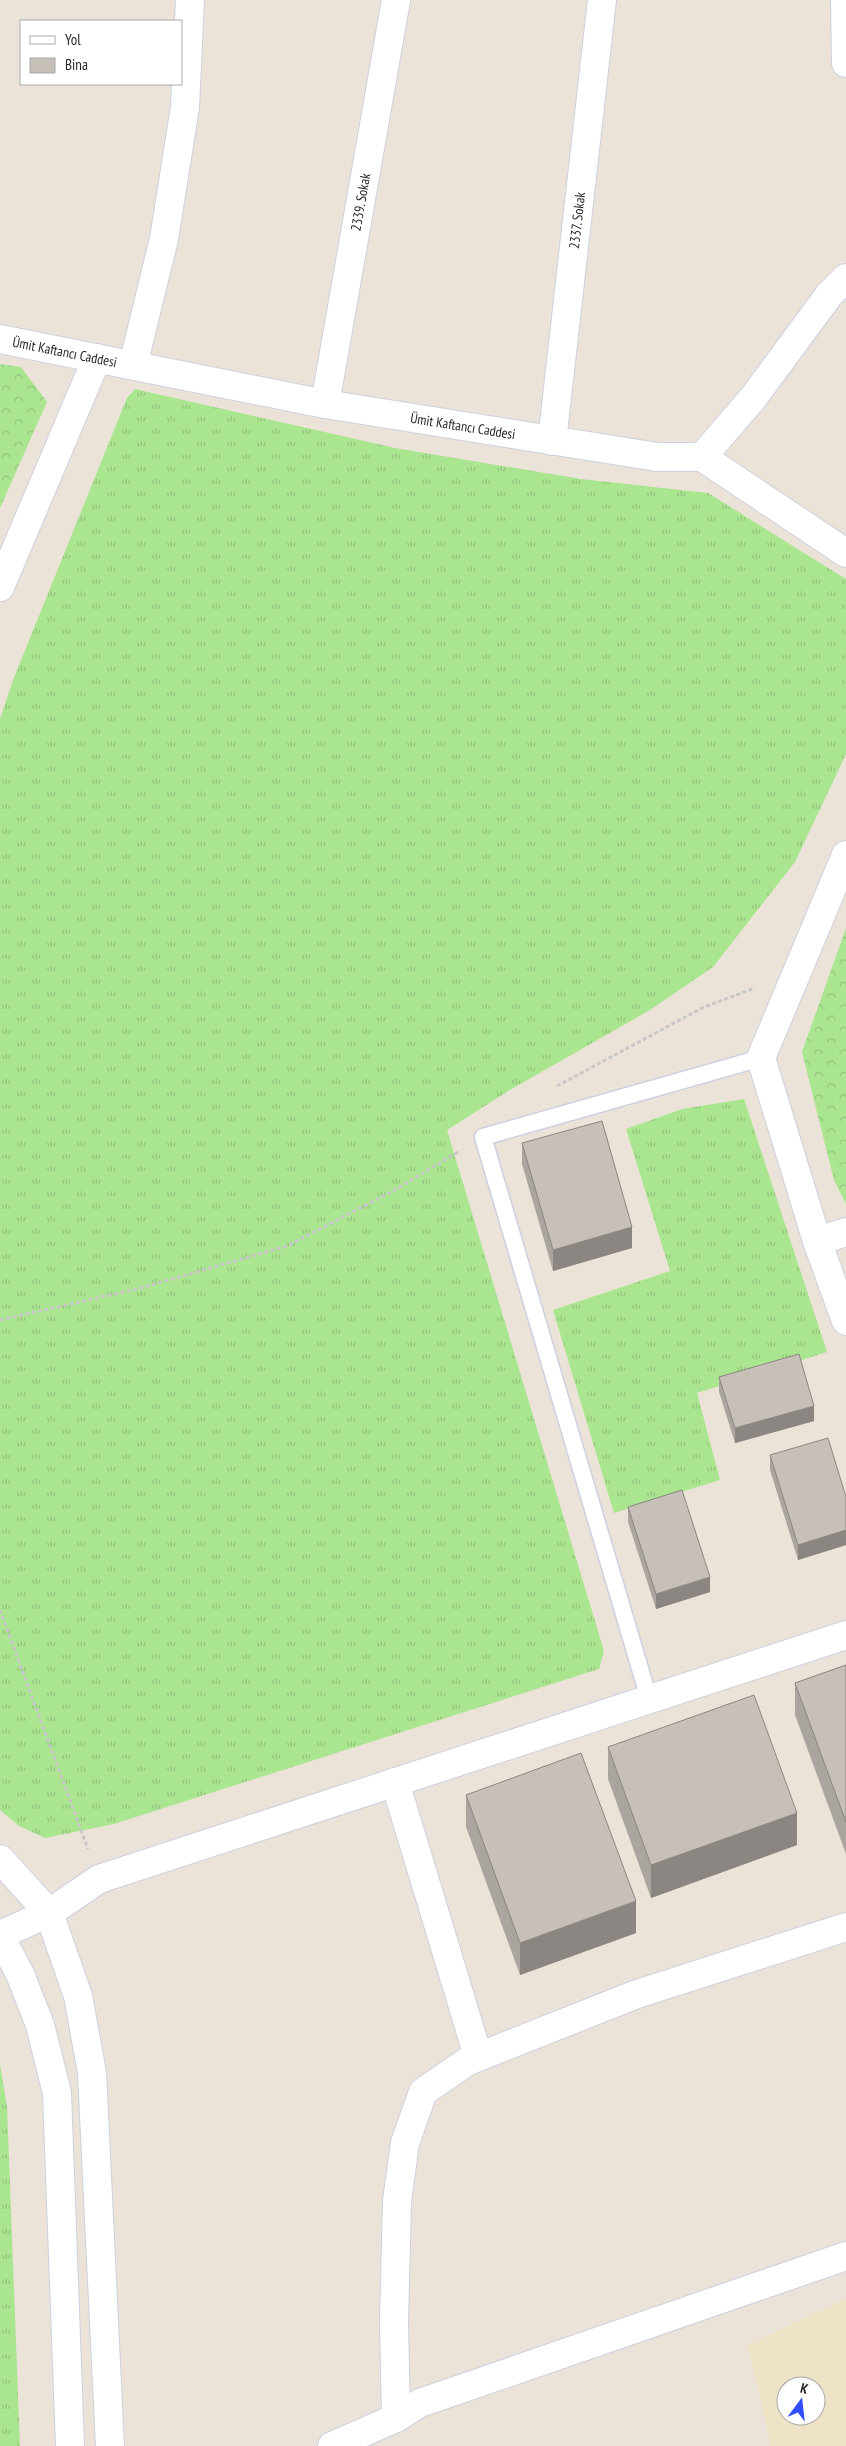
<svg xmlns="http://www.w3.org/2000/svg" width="846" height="2446" font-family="'PT Sans Narrow',sans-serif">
	<defs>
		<pattern id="grass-tufts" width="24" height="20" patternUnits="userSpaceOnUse" patternTransform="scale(1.25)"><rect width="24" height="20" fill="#aae590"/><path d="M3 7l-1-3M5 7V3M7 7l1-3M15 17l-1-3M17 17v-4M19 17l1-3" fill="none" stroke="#92c47c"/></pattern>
		<pattern id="forest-crowns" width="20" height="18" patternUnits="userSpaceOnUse" patternTransform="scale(1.25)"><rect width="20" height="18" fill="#aae590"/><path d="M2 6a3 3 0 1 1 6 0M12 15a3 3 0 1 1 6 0" fill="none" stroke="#92c47c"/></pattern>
	</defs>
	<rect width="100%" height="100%" fill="#ebe3d7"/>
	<path fill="#eee3c5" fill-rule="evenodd" d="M 846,2299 L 846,2446 L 771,2446 L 748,2345 ZM 786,2386 L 816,2386 L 816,2416 L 786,2416 Z"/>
	<path fill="url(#grass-tufts)" d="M 135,389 L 395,448 L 581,479 L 708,493 L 846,579 L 846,754 L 795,862 L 713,967 L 650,1010 L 510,1090 L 447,1130 L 604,1651 L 599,1669 L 114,1824 L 45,1838 L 19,1826 L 0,1810 L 0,719 L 13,680 L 127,398 Z
		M 744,1099 L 827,1352 L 697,1393 L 720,1480 L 614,1513 L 553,1310 L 670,1271 L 626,1129 L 682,1109 Z
		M 0,2064 L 7,2107 L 20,2446 L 0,2446 Z"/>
	<path fill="url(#forest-crowns)" d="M 0,364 L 21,367 L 47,402 L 0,508 Z
		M 846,928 L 846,1204 L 834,1180 L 802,1052 Z"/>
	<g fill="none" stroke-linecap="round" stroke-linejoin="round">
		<defs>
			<path id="lane" d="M 649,1699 L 483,1137 L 761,1058"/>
			<g id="street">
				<path d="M 845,0 L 846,63"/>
				<path id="s1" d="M 0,339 L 325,404 L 657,457 L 702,457 L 753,398 L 829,295 L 846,278"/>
				<path d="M 133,365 L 164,239 L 185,107 L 190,0"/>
				<path id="s2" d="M 325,404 L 396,0"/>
				<path id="s3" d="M 552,441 L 602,0"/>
				<path d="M 702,457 L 846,553"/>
				<path d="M 0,587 L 97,358"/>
				<path d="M 846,1232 L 817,1241 L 846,1321"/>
				<path d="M 817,1241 L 761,1058 L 846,855"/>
				<path d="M 395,1782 L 478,2056"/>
				<path d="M 0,1935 L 49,1913 L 99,1879 L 846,1635"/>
				<path d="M 396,2418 L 394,2322 L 397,2201 L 405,2143 L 423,2092 L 468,2061 L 637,1994 L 846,1927"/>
				<path d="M 332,2446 L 396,2418 L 420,2403 L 846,2256"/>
			</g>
			<path id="secondary" d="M 0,1859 L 49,1913 L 78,1996 L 92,2073 L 110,2446
				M 0,1936 L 20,1974 L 40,2025 L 57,2093 L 70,2446"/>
		</defs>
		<use href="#lane" stroke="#cdd0e2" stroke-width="19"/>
		<use href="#street" stroke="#cdd0e2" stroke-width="30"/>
		<use href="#secondary" stroke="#cdd0e2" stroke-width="30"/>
		<path stroke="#c7c7c7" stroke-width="3" stroke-dasharray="4 2.5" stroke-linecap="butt" d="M 557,1086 L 702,1008 L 755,988
			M 0,1320 L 137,1289 L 287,1246 L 393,1191 L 458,1152
			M 0,1610 L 88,1849"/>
		<use href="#lane" stroke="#fff" stroke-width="16"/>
		<use href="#street" stroke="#fff" stroke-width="28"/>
		<use href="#secondary" stroke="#fff" stroke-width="28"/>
	</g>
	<path fill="#aaa59e" d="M 522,1143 L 632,1248 L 553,1271 L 522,1164 Z
		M 719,1377 L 814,1421 L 735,1443 L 719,1392 Z
		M 770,1455 L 846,1497 L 846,1545 L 798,1560 L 770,1470 Z
		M 628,1507 L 710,1592 L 656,1609 L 628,1522 Z
		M 846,1665 L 846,1854 L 795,1715 L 795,1683 Z
		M 608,1747 L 797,1845 L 651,1898 L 608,1779 Z
		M 466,1795 L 636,1933 L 520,1975 L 466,1827 Z"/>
	<path fill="#8b8681" d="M 632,1227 L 632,1248 L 553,1271 L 553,1250 Z
		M 814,1406 L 814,1421 L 735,1443 L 735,1428 Z
		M 846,1530 L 846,1545 L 798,1560 L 798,1545 Z
		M 710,1577 L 710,1592 L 656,1609 L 656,1594 Z
		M 797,1813 L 797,1845 L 651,1898 L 651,1865 Z
		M 636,1901 L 636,1933 L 520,1975 L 520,1943 Z"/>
	<path fill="#c6c0b8" stroke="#8b8681" d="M 602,1121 L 632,1227 L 553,1250 L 522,1143 Z
		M 799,1354 L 814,1406 L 735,1428 L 719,1377 Z
		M 828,1438 L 846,1497 L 846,1530 L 798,1545 L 770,1455 Z
		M 682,1490 L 710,1577 L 656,1594 L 628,1507 Z
		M 846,1665 L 846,1822 L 795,1683 Z
		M 754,1695 L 797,1813 L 651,1865 L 608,1747 Z
		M 581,1753 L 636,1901 L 520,1943 L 466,1795 Z"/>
	<g text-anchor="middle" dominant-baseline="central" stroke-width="4" stroke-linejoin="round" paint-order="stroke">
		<g font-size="14" fill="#272727" stroke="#fff">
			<text stroke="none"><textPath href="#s2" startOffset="205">2339. Sokak</textPath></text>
			<text stroke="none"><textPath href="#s3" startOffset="222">2337. Sokak</textPath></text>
			<text stroke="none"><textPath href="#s1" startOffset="66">Ümit Kaftancı Caddesi</textPath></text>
			<text stroke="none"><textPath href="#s1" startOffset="471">Ümit Kaftancı Caddesi</textPath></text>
		</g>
	</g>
	<rect x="20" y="20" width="162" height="65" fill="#ffffff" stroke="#a9a9a9"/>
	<rect x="30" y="36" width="25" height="8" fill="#ffffff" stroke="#a9a9a9"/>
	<text x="65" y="45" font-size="15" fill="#272727">Yol</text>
	<rect x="30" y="58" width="25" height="15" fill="#c6c0b8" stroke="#a9a9a9"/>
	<text x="65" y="70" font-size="15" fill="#272727">Bina</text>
	<g transform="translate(801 2401) rotate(15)"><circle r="24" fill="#ffffff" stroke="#a9a9a9"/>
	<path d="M0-4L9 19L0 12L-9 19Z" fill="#304eff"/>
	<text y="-8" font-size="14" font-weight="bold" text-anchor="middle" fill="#272727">K</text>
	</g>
</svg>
